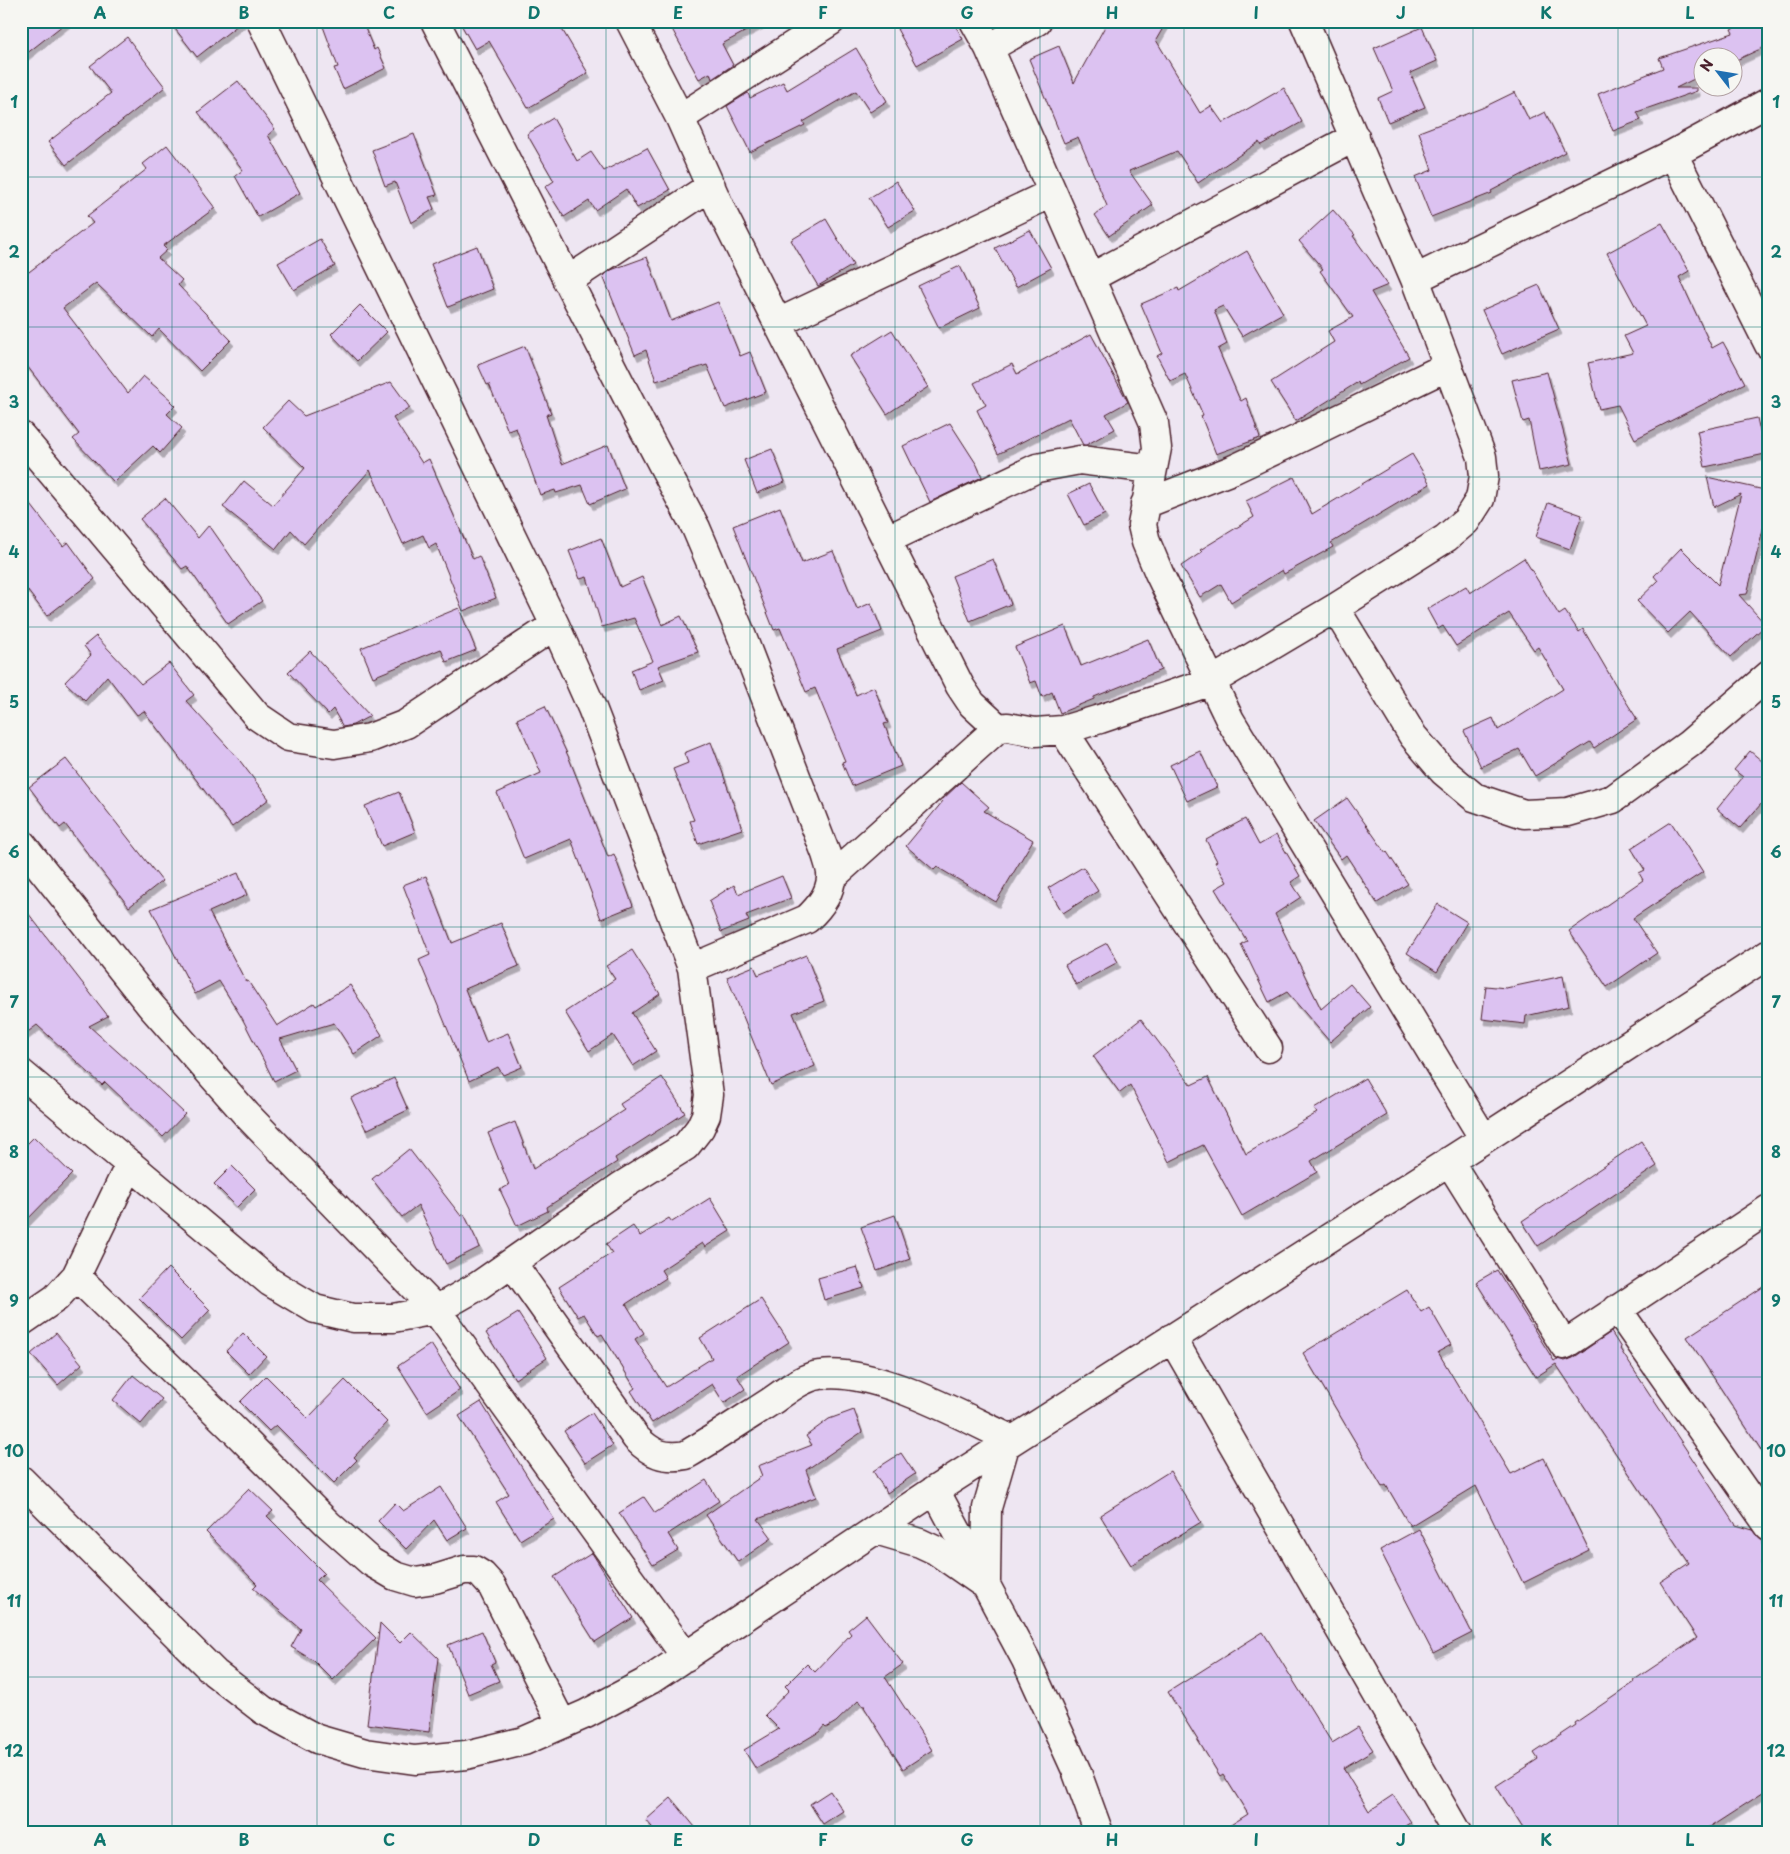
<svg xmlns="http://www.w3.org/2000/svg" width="1790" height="1854" font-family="'Playpen Sans',sans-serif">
	<defs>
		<filter id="shadow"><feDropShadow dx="3" dy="5.5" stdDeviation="0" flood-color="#0004"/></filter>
	</defs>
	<rect width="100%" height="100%" fill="#eee6f2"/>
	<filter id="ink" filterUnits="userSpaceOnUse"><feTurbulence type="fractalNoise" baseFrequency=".02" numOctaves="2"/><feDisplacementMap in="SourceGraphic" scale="10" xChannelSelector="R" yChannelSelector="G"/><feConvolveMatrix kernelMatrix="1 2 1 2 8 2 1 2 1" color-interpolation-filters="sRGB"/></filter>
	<g filter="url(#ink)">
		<path fill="#dcc2f1" stroke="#4a1f2b" filter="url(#shadow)" d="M 21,21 L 68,21 L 21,58 Z
			M 169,21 L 243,21 L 197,57 Z
			M 321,21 L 362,21 L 374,50 L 377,48 L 386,68 L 343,89 L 334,68 L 338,67 Z
			M 459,21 L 557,21 L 588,73 L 528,108 L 489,41 L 475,49 Z
			M 687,21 L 765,21 L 722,44 L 733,65 L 712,79 L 710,73 L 699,79 L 672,29 Z
			M 910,21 L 953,21 L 963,39 L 917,65 L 897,29 Z
			M 1108,21 L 1167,21 L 1156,40 L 1200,113 L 1211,106 L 1223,123 L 1284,88 L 1302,122 L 1261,145 L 1259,142 L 1198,183 L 1177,151 L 1129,171 L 1153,205 L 1109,236 L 1095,215 L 1107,206 L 1078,137 L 1064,143 L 1029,59 L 1059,46 L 1074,83 Z
			M 1748,21 L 1769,21 L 1769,45 L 1732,62 L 1732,58 L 1702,58 L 1702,75 L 1676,88 L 1697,88 L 1697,91 L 1637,112 L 1641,120 L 1613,131 L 1598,94 L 1663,68 L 1659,58 L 1733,33 L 1731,29 Z
			M 1422,27 L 1437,61 L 1410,73 L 1425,107 L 1388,122 L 1378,98 L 1393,91 L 1374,48 Z
			M 127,37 L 165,87 L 66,165 L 48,142 L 111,93 L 90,66 Z
			M 856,48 L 887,101 L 870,112 L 856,91 L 803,122 L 805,125 L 750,152 L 727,106 L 748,93 L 750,98 L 783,82 L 787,90 Z
			M 238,81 L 275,129 L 268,135 L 300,193 L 258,217 L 235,176 L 243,170 L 198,112 Z
			M 1515,92 L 1529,120 L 1545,112 L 1565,152 L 1491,191 L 1492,193 L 1431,217 L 1415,177 L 1432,170 L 1419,132 L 1482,108 Z
			M 553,118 L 577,161 L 591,152 L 604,171 L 647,148 L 670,190 L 637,208 L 626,189 L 595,210 L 589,201 L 564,217 L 545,187 L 554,181 L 527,134 Z
			M 414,134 L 437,195 L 429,197 L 434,209 L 411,223 L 395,182 L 385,186 L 372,150 Z
			M 167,145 L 215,208 L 163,246 L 167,250 L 158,258 L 182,280 L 178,285 L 231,340 L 200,371 L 159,329 L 152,337 L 96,283 L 63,308 L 128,393 L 143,376 L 171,400 L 170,401 L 175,406 L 167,414 L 182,428 L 160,453 L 153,446 L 114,482 L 73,439 L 79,434 L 21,358 L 21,278 L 93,223 L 87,216 L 147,169 L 143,164 Z
			M 896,181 L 915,211 L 888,227 L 869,198 Z
			M 1333,210 L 1355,235 L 1353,236 L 1388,285 L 1371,292 L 1409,357 L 1359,385 L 1358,382 L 1296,421 L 1271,382 L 1334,342 L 1328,331 L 1353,317 L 1320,271 L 1323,269 L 1299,241 Z
			M 826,219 L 853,265 L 818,286 L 791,240 Z
			M 1662,223 L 1689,271 L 1679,277 L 1712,348 L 1723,342 L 1745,383 L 1635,439 L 1618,405 L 1599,409 L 1588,363 L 1633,353 L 1624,336 L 1646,326 L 1607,253 Z
			M 1030,230 L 1051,268 L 1016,287 L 995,248 Z
			M 320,239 L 335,266 L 294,290 L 278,263 Z
			M 477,246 L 493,289 L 448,307 L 431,264 Z
			M 1247,251 L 1283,313 L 1242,336 L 1223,306 L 1214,310 L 1227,344 L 1218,349 L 1239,398 L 1241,401 L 1246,398 L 1260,438 L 1216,454 L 1201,416 L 1203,415 L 1185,374 L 1170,381 L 1157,356 L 1162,353 L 1141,304 L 1178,288 L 1179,291 Z
			M 647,257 L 671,321 L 718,302 L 740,356 L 750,352 L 766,392 L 725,408 L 707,365 L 656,381 L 646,350 L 635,355 L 603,276 L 611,270 Z
			M 960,266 L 980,308 L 939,328 L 918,286 Z
			M 1539,285 L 1559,329 L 1502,354 L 1482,310 Z
			M 360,305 L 387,332 L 357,361 L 331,334 Z
			M 892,330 L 928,387 L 887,414 L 850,356 Z
			M 1091,334 L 1128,402 L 1106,414 L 1115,429 L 1086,445 L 1083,445 L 1069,418 L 998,454 L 977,410 L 986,405 L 974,383 L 1012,364 L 1017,374 Z
			M 525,346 L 551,413 L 546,415 L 562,464 L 608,445 L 625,489 L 590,504 L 582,485 L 556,493 L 555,490 L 540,495 L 516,428 L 508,431 L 489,384 L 487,385 L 478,365 Z
			M 1547,372 L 1572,464 L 1539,471 L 1529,420 L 1523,422 L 1512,380 Z
			M 391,382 L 410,408 L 393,418 L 422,463 L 429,459 L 473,559 L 479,556 L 496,598 L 463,611 L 436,544 L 429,548 L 423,535 L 403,544 L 370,470 L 304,544 L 291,530 L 276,549 L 223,507 L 244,481 L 273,505 L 305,468 L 263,427 L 288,401 L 304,416 Z
			M 1757,418 L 1765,454 L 1705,467 L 1697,431 Z
			M 950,423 L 977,465 L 982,477 L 930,502 L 903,446 Z
			M 772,449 L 785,482 L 757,493 L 744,460 Z
			M 1412,454 L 1430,484 L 1331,543 L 1333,547 L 1284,574 L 1282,570 L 1231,602 L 1221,584 L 1200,597 L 1181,566 L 1202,552 L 1200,550 L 1254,517 L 1246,501 L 1294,477 L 1312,514 Z
			M 1707,477 L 1769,491 L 1769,505 L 1747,594 L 1739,595 L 1766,625 L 1731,657 L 1690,612 L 1668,633 L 1637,601 L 1658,581 L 1654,576 L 1681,548 L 1718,585 L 1741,494 L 1714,507 Z
			M 1089,484 L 1105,514 L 1084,525 L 1068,494 Z
			M 21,492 L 63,546 L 68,542 L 95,579 L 47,616 L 21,582 Z
			M 165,498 L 198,538 L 209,525 L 262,601 L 228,624 L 187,566 L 182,569 L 140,519 Z
			M 1548,503 L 1582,515 L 1570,549 L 1536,537 Z
			M 780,507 L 802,563 L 833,551 L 857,609 L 871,603 L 882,631 L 837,649 L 856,695 L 874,687 L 888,723 L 884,724 L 901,766 L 852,786 L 842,762 L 845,761 L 815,688 L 806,692 L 780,628 L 774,630 L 733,526 Z
			M 601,538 L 620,587 L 642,577 L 662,625 L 681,616 L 698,652 L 658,666 L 664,680 L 639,690 L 631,670 L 653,661 L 634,618 L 602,627 L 587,577 L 580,579 L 569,551 Z
			M 1524,558 L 1559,615 L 1565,611 L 1579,632 L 1583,629 L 1615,684 L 1637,719 L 1594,748 L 1590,742 L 1535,776 L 1519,749 L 1481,767 L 1464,731 L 1493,718 L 1498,730 L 1563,689 L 1538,647 L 1534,650 L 1509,613 L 1456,646 L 1443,626 L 1438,629 L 1427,609 L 1466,586 L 1470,593 Z
			M 993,559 L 1011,604 L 970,621 L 952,576 Z
			M 459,608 L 476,650 L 446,662 L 441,649 L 373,677 L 361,648 Z
			M 1065,626 L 1081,666 L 1148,639 L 1161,670 L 1094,697 L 1094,699 L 1060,713 L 1052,692 L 1042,697 L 1036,681 L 1030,683 L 1015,647 Z
			M 96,636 L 141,684 L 169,663 L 194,695 L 186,701 L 237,757 L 269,799 L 232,827 L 144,711 L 137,715 L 107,676 L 85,701 L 65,682 L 91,655 L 84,646 Z
			M 310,651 L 338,681 L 370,716 L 353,725 L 343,727 L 333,709 L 328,714 L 288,672 Z
			M 545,706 L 569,758 L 608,857 L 614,854 L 633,906 L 601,919 L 571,839 L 524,859 L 497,793 L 541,773 L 517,719 Z
			M 711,742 L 722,771 L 742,829 L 698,844 L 690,821 L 694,820 L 673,769 L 688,763 L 684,753 Z
			M 1200,751 L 1217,787 L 1187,801 L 1170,765 Z
			M 1750,751 L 1769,767 L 1769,795 L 1740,828 L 1717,809 L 1743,777 L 1734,770 Z
			M 66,759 L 162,881 L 129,907 L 65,824 L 60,828 L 29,787 Z
			M 961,782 L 989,807 L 984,811 L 1033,840 L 996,902 L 937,867 L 934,870 L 906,846 L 943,801 L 942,800 Z
			M 399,792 L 415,832 L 382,846 L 365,806 Z
			M 1347,798 L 1386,853 L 1387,852 L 1408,884 L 1377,903 L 1346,855 L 1341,859 L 1314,821 Z
			M 1245,819 L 1259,845 L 1276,835 L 1300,876 L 1291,882 L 1301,897 L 1275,914 L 1321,1009 L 1350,984 L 1370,1007 L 1330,1042 L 1287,992 L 1269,1002 L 1241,944 L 1247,941 L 1215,889 L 1227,882 L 1215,862 L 1217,861 L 1206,840 Z
			M 1671,822 L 1703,872 L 1633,918 L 1657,953 L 1607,987 L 1569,931 L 1643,880 L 1639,873 L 1645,870 L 1631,848 Z
			M 1083,867 L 1098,891 L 1063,913 L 1048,888 Z
			M 238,873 L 247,895 L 209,912 L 246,982 L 248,981 L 277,1026 L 314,1003 L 316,1006 L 350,985 L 382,1035 L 354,1054 L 334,1023 L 280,1039 L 296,1070 L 274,1081 L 242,1018 L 219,981 L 195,994 L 151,909 Z
			M 426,876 L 452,943 L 501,923 L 519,966 L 465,989 L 486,1042 L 508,1033 L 522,1067 L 503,1075 L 498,1067 L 469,1081 L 419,960 L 430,955 L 403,885 Z
			M 782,876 L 791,898 L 746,915 L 749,921 L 721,932 L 709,901 L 734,885 L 738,894 Z
			M 21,904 L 108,1016 L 89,1026 L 147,1078 L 185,1114 L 163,1137 L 105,1082 L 102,1085 L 37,1025 L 21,1037 Z
			M 1438,904 L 1467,922 L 1437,972 L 1407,953 Z
			M 1107,943 L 1118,962 L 1076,985 L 1065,965 Z
			M 632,950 L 660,994 L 632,1013 L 656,1051 L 633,1066 L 613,1035 L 589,1051 L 565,1012 L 615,979 L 606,966 Z
			M 806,955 L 824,1001 L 793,1013 L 815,1066 L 771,1085 L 727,977 L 754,966 L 758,975 Z
			M 1563,976 L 1569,1006 L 1526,1016 L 1525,1024 L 1482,1019 L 1486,986 L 1506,988 Z
			M 1141,1019 L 1191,1085 L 1208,1077 L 1246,1154 L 1317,1113 L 1314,1109 L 1365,1078 L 1387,1115 L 1311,1161 L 1317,1172 L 1242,1216 L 1203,1145 L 1169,1162 L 1130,1085 L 1120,1093 L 1093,1056 Z
			M 662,1077 L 685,1113 L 615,1158 L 617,1162 L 547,1207 L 548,1211 L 517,1226 L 500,1190 L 509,1185 L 488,1133 L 515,1122 L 533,1169 L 624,1110 L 620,1104 Z
			M 394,1078 L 408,1110 L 366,1130 L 351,1098 Z
			M 34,1137 L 72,1174 L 21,1226 L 21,1150 Z
			M 1641,1141 L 1657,1166 L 1538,1246 L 1522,1221 Z
			M 409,1149 L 461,1216 L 464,1214 L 480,1247 L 446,1264 L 418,1205 L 402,1217 L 372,1179 Z
			M 232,1166 L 255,1189 L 237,1207 L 214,1184 Z
			M 710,1198 L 730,1231 L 705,1247 L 702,1243 L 661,1270 L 666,1278 L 626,1304 L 644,1333 L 635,1339 L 666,1387 L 712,1358 L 700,1338 L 761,1299 L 789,1342 L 737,1376 L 745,1389 L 724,1403 L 712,1384 L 652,1423 L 631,1391 L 635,1388 L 602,1334 L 598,1336 L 584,1314 L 578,1317 L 559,1287 L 612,1253 L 606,1244 L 633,1226 L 640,1236 L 669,1218 L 672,1222 Z
			M 895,1215 L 910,1259 L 877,1271 L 861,1227 Z
			M 857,1267 L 864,1288 L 824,1300 L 818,1278 Z
			M 168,1268 L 210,1310 L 181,1340 L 139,1298 Z
			M 1497,1270 L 1554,1361 L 1557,1359 L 1565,1361 L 1573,1358 L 1611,1332 L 1621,1348 L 1620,1349 L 1736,1525 L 1753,1530 L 1763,1540 L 1764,1555 L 1761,1563 L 1769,1575 L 1769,1789 L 1701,1833 L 1526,1833 L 1496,1786 L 1538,1759 L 1534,1753 L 1576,1725 L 1575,1723 L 1635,1682 L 1634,1680 L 1697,1638 L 1660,1582 L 1689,1563 L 1556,1364 L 1536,1377 L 1476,1282 Z
			M 1769,1283 L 1769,1462 L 1687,1337 Z
			M 1407,1290 L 1421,1312 L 1429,1307 L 1451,1345 L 1438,1352 L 1511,1474 L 1544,1458 L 1589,1550 L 1523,1583 L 1476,1486 L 1410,1526 L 1386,1485 L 1382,1487 L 1303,1353 Z
			M 518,1313 L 547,1358 L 515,1379 L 486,1333 Z
			M 56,1333 L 82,1364 L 58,1385 L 31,1354 Z
			M 243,1333 L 266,1356 L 249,1374 L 226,1351 Z
			M 431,1344 L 460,1390 L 427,1412 L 398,1366 Z
			M 133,1375 L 162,1399 L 141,1424 L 113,1400 Z
			M 266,1376 L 308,1418 L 345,1380 L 387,1422 L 354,1457 L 357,1460 L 334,1483 L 276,1425 L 269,1431 L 240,1402 Z
			M 481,1402 L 554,1519 L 520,1540 L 496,1502 L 509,1494 L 459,1416 Z
			M 854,1410 L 862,1432 L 806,1470 L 816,1497 L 758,1519 L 772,1538 L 738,1562 L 706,1515 L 762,1476 L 758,1466 L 812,1445 L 806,1436 L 829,1419 Z
			M 592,1413 L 613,1445 L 585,1463 L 564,1431 Z
			M 901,1453 L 915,1474 L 887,1493 L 873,1471 Z
			M 1170,1471 L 1201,1522 L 1131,1565 L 1100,1515 Z
			M 706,1480 L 719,1501 L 668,1534 L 678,1550 L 653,1565 L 619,1513 L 644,1497 L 655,1513 Z
			M 441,1487 L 467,1528 L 447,1540 L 434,1520 L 406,1549 L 378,1521 L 395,1503 L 403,1511 Z
			M 249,1488 L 273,1511 L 267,1516 L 324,1573 L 317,1580 L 376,1638 L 333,1680 L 314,1661 L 291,1647 L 301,1629 L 253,1588 L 257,1584 L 206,1532 Z
			M 1419,1529 L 1472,1633 L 1433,1653 L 1380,1550 Z
			M 592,1553 L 633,1618 L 595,1642 L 554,1577 Z
			M 866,1615 L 903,1664 L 885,1677 L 932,1750 L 903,1769 L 864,1707 L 865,1706 L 863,1706 L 859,1700 L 836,1722 L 826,1728 L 824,1726 L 819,1732 L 756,1769 L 744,1750 L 779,1729 L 765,1715 L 789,1690 L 785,1686 L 807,1664 L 815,1672 L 851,1634 L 848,1630 Z
			M 380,1623 L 400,1643 L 411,1632 L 438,1658 L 429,1732 L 367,1724 Z
			M 482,1631 L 495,1662 L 491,1664 L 499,1681 L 468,1694 L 448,1645 Z
			M 1263,1632 L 1332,1743 L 1358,1727 L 1373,1750 L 1343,1768 L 1369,1811 L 1393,1795 L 1411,1822 L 1395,1833 L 1218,1833 L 1248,1814 L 1223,1774 L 1220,1776 L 1168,1692 Z
			M 830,1791 L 843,1811 L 823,1824 L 810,1804 Z
			M 671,1798 L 700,1833 L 657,1833 L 646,1820 Z"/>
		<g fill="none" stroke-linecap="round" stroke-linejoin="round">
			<defs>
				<path id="minor" d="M 435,21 L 641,424 L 696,528 L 739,629 L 826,854 C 828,861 832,871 831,878 C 830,895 819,908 807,919 L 692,968
					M 630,21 L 680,118 L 722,212 L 960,686 L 972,704 L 998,728 L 1008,727 L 1035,732 L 1063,730 L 1100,719 L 1212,681 L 1335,608 L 1446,538 L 1466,521 L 1480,499 L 1484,476 L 1482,457 L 1415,279 L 1304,21
					M 974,21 L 989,48 L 1154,423 L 1157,448 L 1142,525 L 1146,542 L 1159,573 L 1230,720 L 1484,1139
					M 989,48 L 1037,21
					M 680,118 L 831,21
					M 1673,154 L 1769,345
					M 1090,278 L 1355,137
					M 1415,279 L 1673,154 L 1769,102
					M 567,281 L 711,186
					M 778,323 L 1052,193
					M 21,436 L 257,716 L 288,737 L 334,744 L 370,738 L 406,724 L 555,625
					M 1145,504 L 1232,470 L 1294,441 L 1448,366
					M 886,540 L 1037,468 L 1080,460 L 1152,469
					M 1335,608 L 1413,736 L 1443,771 L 1474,797 L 1524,814 L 1568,812 L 1613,799 L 1689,744 L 1769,675
					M 1063,730 L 1268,1048
					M 21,843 L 151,1006 L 247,1115 L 436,1310 L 686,1657
					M 832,877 L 998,728
					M 21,1073 L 270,1282 L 315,1309 L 353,1318 L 393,1318 L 436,1310 L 478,1286 L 620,1187 L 686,1146 L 700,1128 L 706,1115 L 709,1095 L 692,968 L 592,708 L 555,625 L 261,21
					M 1449,1161 L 1564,1345 L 1769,1209
					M 512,1263 L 636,1438 C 652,1454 664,1459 686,1455 C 715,1438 742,1420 770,1402 C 785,1392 802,1377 820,1375 C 875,1367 963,1417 1013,1440
					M 76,1276 L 230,1426 L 328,1524 L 371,1562 L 395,1576 L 415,1582 L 435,1579 L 464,1570 L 474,1570 L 482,1575 L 492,1586 L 562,1724
					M 1617,1309 L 1769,1526
					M 21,1322 L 56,1298 L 76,1276 L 130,1164
					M 1172,1338 L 1457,1833
					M 21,1480 L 215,1673 L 263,1710 L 317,1739 L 365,1753 L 415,1760 L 466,1755 L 524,1741 L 586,1714 L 650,1680 L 935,1490 L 1484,1139 L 1769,954
					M 935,1490 L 1026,1660 L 1076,1770 L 1099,1833
					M 876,1530 L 920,1543 L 935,1550 L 981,1582
					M 986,1581 L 987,1508 L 1005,1446"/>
			</defs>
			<use href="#minor" stroke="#4a1f2b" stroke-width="31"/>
			<use href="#minor" stroke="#f6f6f2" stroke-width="28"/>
		</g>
	</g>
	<path fill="none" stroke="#0f766e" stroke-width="1" stroke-opacity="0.55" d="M 172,21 L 172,1833M 317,21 L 317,1833M 461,21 L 461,1833M 606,21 L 606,1833M 750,21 L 750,1833M 895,21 L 895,1833M 1040,21 L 1040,1833M 1184,21 L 1184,1833M 1329,21 L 1329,1833M 1473,21 L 1473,1833M 1618,21 L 1618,1833M 21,177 L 1769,177M 21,327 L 1769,327M 21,477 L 1769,477M 21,627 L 1769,627M 21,777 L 1769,777M 21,927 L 1769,927M 21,1077 L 1769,1077M 21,1227 L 1769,1227M 21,1377 L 1769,1377M 21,1527 L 1769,1527M 21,1677 L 1769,1677"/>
	<rect width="1790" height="1854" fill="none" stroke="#f6f6f2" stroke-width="55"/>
	<g transform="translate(1718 72) rotate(301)"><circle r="24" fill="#f6f6f2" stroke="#b1a0a2"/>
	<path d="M0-4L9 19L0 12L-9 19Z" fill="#1f6fb2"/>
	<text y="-8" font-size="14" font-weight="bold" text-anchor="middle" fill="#4a1f2b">N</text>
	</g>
	<rect x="28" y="28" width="1734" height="1798" fill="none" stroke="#0f766e" stroke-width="2"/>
	<g font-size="16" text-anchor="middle" font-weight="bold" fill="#0f766e">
		<text x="100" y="19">A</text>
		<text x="244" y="19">B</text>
		<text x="389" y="19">C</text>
		<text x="534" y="19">D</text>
		<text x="678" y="19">E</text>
		<text x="823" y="19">F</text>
		<text x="967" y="19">G</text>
		<text x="1112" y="19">H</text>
		<text x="1256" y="19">I</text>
		<text x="1401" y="19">J</text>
		<text x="1546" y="19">K</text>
		<text x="1690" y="19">L</text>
		<text x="14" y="108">1</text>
		<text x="1776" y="108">1</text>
		<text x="14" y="258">2</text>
		<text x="1776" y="258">2</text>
		<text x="14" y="408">3</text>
		<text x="1776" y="408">3</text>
		<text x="14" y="558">4</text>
		<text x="1776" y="558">4</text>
		<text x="14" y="708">5</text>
		<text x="1776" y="708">5</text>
		<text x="14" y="858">6</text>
		<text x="1776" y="858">6</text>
		<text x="14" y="1008">7</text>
		<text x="1776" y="1008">7</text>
		<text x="14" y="1158">8</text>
		<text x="1776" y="1158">8</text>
		<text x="14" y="1307">9</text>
		<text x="1776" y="1307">9</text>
		<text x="14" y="1457">10</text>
		<text x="1776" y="1457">10</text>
		<text x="14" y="1607">11</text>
		<text x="1776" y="1607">11</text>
		<text x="14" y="1757">12</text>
		<text x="1776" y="1757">12</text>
		<text x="100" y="1846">A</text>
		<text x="244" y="1846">B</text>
		<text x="389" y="1846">C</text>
		<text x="534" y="1846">D</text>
		<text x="678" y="1846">E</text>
		<text x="823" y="1846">F</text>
		<text x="967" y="1846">G</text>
		<text x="1112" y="1846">H</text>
		<text x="1256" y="1846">I</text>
		<text x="1401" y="1846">J</text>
		<text x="1546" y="1846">K</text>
		<text x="1690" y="1846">L</text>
	</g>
</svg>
